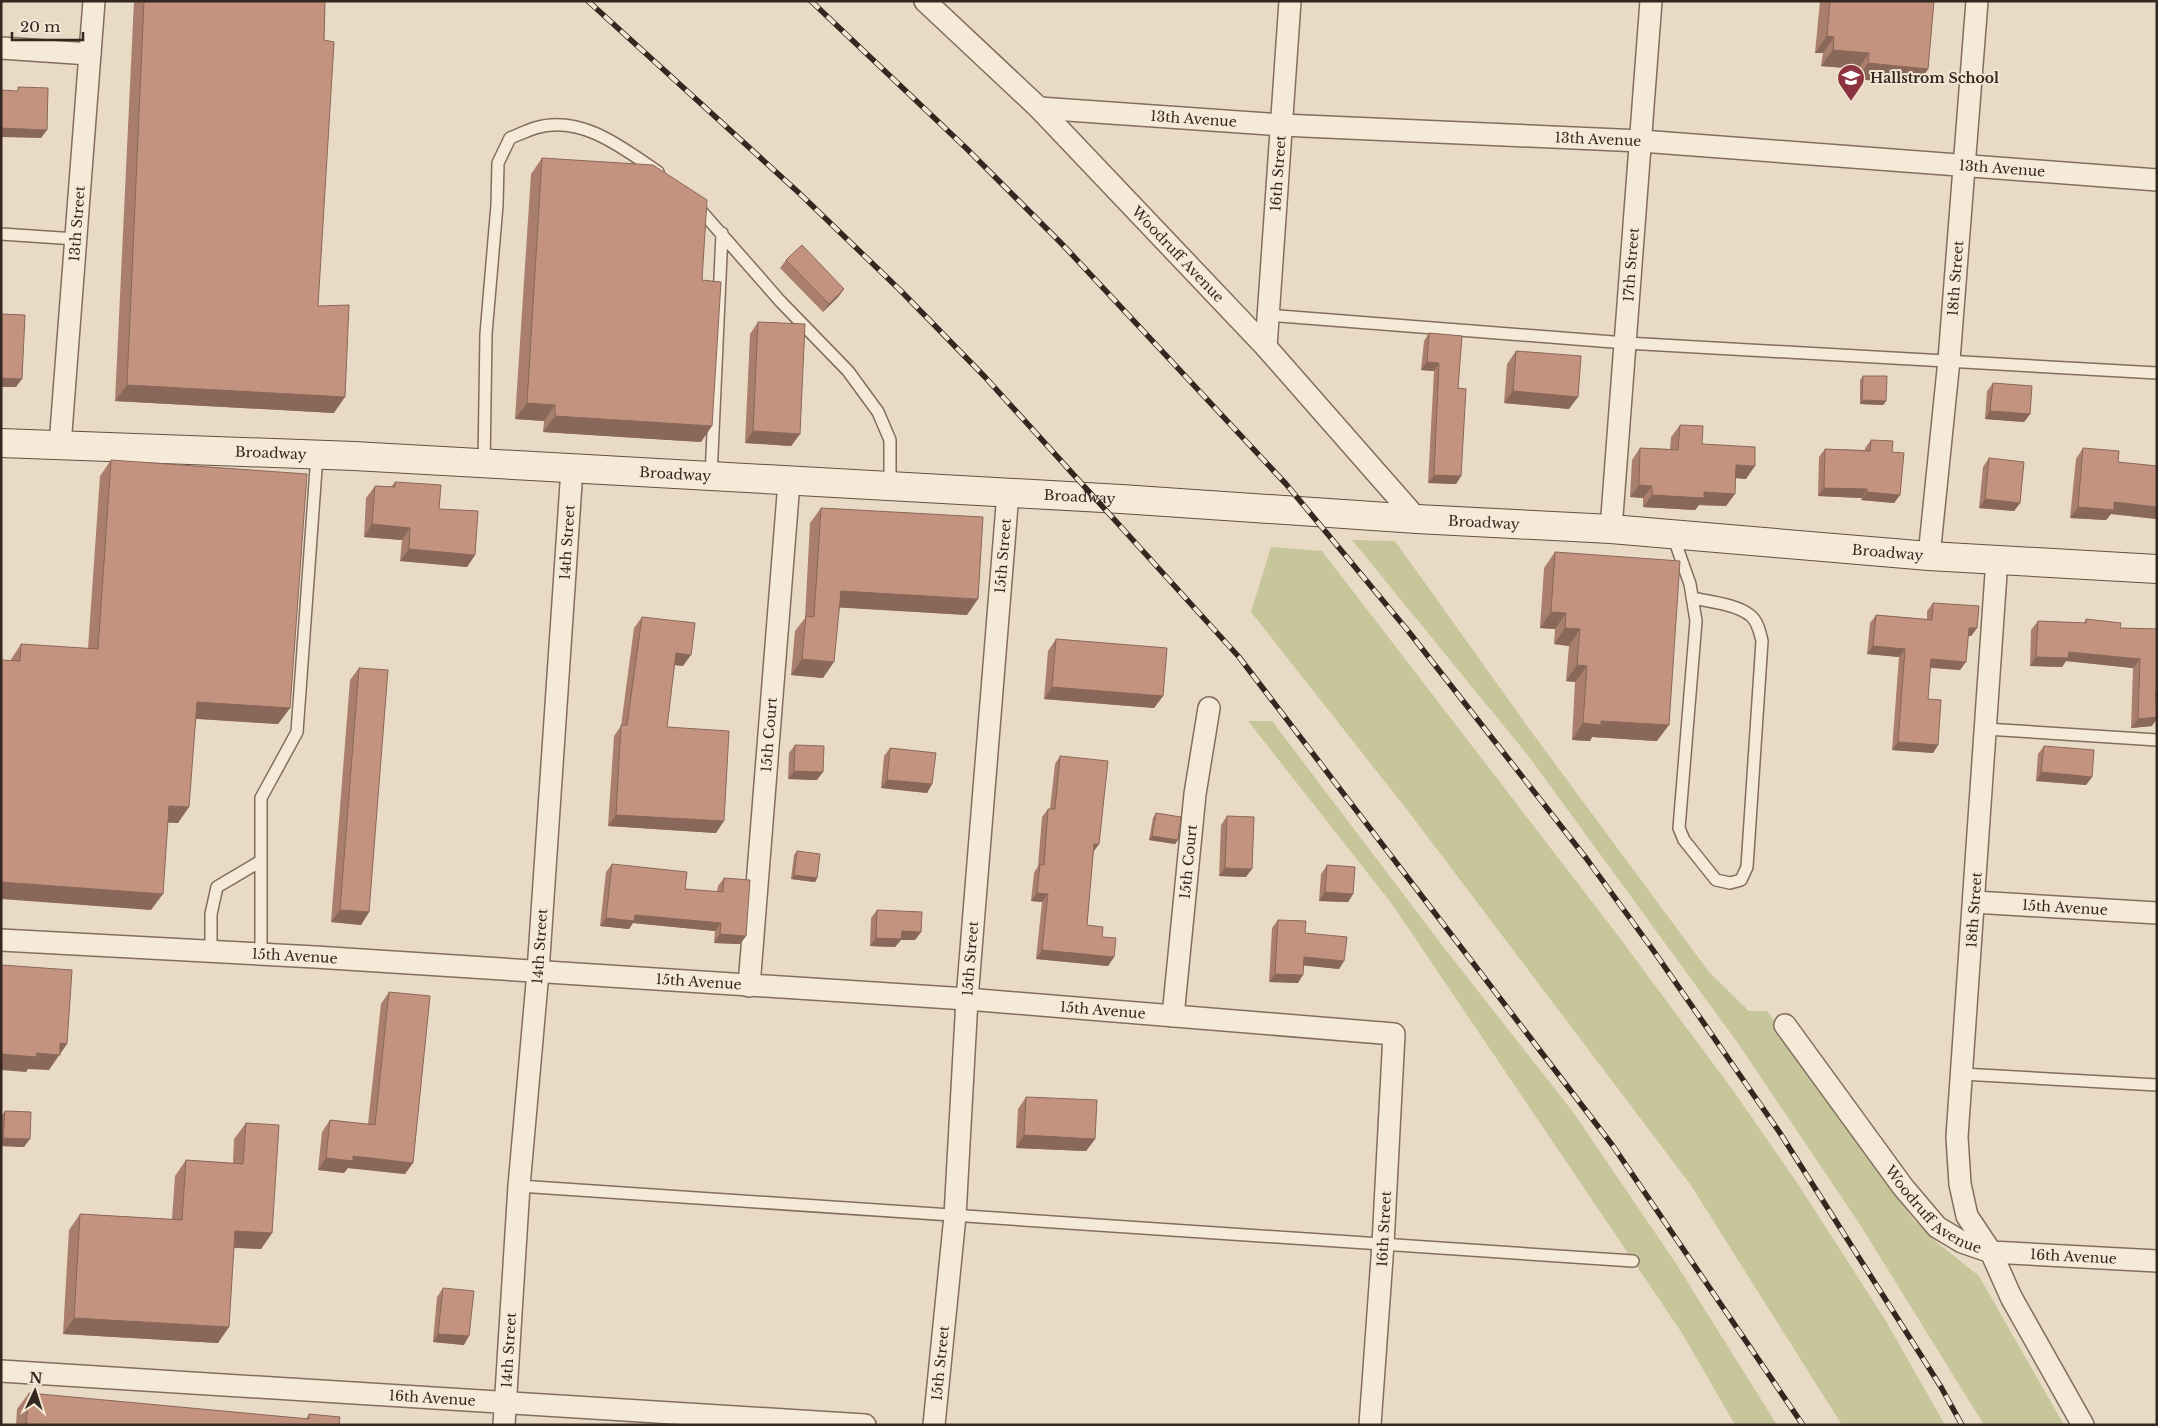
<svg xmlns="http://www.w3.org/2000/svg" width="2158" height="1426" font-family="'Libre Baskerville',serif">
	<rect width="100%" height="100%" fill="#e9dac5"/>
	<path fill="#c6c69a" d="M 1352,540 L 1395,541 L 1533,734 L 1709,972 L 1749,1011 L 1767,1011 L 1913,1219 L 1934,1240 L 1979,1276 L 2064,1425 L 1984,1425 L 1859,1223 L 1737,1042 L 1530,758 Z
		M 1271,547 L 1322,551 L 1613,929 L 1732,1089 L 1798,1184 L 1886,1321 L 1945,1425 L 1842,1425 L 1690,1184 L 1408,811 L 1251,612 Z
		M 1248,721 L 1272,721 L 1445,949 L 1573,1112 L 1675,1262 L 1777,1425 L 1735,1425 L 1682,1333 L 1392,904 Z"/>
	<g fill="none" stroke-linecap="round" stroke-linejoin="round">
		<defs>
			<path id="service" d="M 696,205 L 780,301 L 848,371 L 878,412 L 890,440 L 890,487
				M 1,234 L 76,239
				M 1268,315 L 1626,343 L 2157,373
				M 484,464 L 486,334 L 497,205 L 498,163 L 510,138 C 518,135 526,131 535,128 C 581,114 623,148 658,172
				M 711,477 L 722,233
				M 1673,536 L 1690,584 L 1696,621 L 1679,828 L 1684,840 L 1716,880 L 1730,883 L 1741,880 L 1747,867 L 1762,641 C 1760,633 1758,622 1751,616 C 1737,604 1710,602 1693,598
				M 1986,729 L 2157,740
				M 211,951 L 211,914 L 217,887 L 261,861
				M 261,954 L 261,798 L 297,732 L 317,455
				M 1962,1074 L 2157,1085
				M 519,1186 L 1633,1261"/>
			<g id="minor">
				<path id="s1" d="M 925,1 L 1039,108 L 1266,347 L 1417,519"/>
				<path d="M 1,48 L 90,54"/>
				<path id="s2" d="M 1039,108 L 1282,125 L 1641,141 L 2157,180"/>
				<path id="s3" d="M 1266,347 L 1290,1"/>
				<path id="s4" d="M 60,445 L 94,1"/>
				<path id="s5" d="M 1611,529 L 1651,1"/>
				<path id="s6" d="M 1929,556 L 1949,360 L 1977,1"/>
				<path id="s7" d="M 1997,559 L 1957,1137 L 1960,1184 L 1967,1216 L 1991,1252 L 2157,1261"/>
				<path id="s8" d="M 1974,902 L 2157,913"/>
				<path id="s9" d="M 1,940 L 315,957 L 967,999 L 1394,1034 L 1383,1244 L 1370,1425"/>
				<path id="s10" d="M 749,986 L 789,482"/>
				<path id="s11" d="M 1173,1016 L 1195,794 L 1209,708"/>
				<path id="s12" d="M 1785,1025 L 1903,1187 L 1937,1227 L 1962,1242 L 1991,1252 L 2011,1297 L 2083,1425"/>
				<path id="s13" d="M 1,1371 L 865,1425"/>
				<path id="s14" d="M 504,1425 L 519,1186 L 538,972 L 572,469"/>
				<path id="s15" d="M 934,1425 L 955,1216 L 967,999 L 1008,493"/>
			</g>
			<g id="secondary">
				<path id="s16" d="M 1,443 L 354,456 L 1121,499 L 1417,519 L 1611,529 L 1929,556 L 2157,569"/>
			</g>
		</defs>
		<use href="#service" stroke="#836d5d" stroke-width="14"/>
		<use href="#minor" stroke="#836d5d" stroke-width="24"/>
		<use href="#secondary" stroke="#654e40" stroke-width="30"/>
		<use href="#service" stroke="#f5e9d8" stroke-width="11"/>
		<use href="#minor" stroke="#f5e9d8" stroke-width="21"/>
		<use href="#secondary" stroke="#f5e9d8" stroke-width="28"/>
		<defs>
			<path id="rail" d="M 588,1 L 798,192 L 900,290 L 985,377 L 1239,657 L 1613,1146 L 1803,1425
				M 811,1 L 966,148 L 1063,245 L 1286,484 L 1409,632 L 1586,858 L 1653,950 L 1780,1133 L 1941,1387 L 1962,1425"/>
		</defs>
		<use href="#rail" stroke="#342720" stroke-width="5.5"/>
		<use href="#rail" stroke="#f2e6d4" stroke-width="4" stroke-dasharray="11" stroke-linecap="butt"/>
	</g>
	<path fill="#a97e6d" d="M 134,1 L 325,1 L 318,306 L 334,413 L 115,401 Z
		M 1820,1 L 1934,1 L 1928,69 L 1917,85 L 1857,79 L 1858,69 L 1821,66 L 1823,53 L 1815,53 Z
		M 542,158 L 702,280 L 701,442 L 543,432 L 544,421 L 515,419 L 531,174 Z
		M 786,260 L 844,289 L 838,297 L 823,312 L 780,268 Z
		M 758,322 L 800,434 L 791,446 L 745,443 L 750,334 Z
		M 1429,333 L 1458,388 L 1461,476 L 1456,484 L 1428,483 L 1434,371 L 1421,370 L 1424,341 Z
		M 1516,351 L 1569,409 L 1504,403 L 1507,364 Z
		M 1863,376 L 1886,401 L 1883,405 L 1860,404 L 1860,380 Z
		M 1993,383 L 2030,414 L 2024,422 L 1985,419 L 1987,391 Z
		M 1680,425 L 1746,479 L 1735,478 L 1726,506 L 1699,505 L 1695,510 L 1643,507 L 1643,498 L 1630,497 L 1632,460 L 1640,448 L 1670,449 L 1671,437 Z
		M 1871,440 L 1892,452 L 1900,495 L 1894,503 L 1861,500 L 1862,498 L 1818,496 L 1819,457 L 1825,449 L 1865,450 L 1865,448 Z
		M 2083,448 L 2118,462 L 2157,466 L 2157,519 L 2111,514 L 2106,520 L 2070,518 L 2076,459 Z
		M 1989,458 L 2020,503 L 2014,511 L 1979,508 L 1983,467 Z
		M 111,460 L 290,708 L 278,724 L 196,719 L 178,823 L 168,822 L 151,910 L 10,661 L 21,644 L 88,649 L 100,476 Z
		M 395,482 L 439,509 L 475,555 L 467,567 L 400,561 L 402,540 L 364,537 L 366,498 L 375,486 L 391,487 Z
		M 821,508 L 967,615 L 839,607 L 823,678 L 791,675 L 795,631 L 805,618 L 810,523 Z
		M 1555,552 L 1657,741 L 1592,737 L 1590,741 L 1572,740 L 1575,682 L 1566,681 L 1569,646 L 1554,644 L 1555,629 L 1540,628 L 1544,568 Z
		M 1933,603 L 1977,628 L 1971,636 L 1968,636 L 1960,670 L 1930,668 L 1928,699 L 1938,745 L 1933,753 L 1892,750 L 1899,657 L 1867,654 L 1870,623 L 1876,615 L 1927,619 L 1927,611 Z
		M 642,617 L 683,666 L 674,665 L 667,727 L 716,833 L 608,826 L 614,736 L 621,726 L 634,628 Z
		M 2086,619 L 2120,628 L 2157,629 L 2152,726 L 2131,728 L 2133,668 L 2066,661 L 2062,667 L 2030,666 L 2031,630 L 2038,621 L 2084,623 Z
		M 1056,639 L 1163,696 L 1154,708 L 1044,699 L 1048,651 Z
		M 359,668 L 369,912 L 361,925 L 331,922 L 350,680 Z
		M 795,745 L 817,780 L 788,779 L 789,753 Z
		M 2044,746 L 2092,777 L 2086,785 L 2036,781 L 2038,754 Z
		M 890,748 L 932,784 L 927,793 L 881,788 L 884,756 Z
		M 1060,756 L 1099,844 L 1093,852 L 1087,925 L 1102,937 L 1114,957 L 1108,966 L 1036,959 L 1042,902 L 1031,901 L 1034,873 L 1038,866 L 1042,817 L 1048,809 L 1050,809 L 1055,764 Z
		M 1156,813 L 1178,840 L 1175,844 L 1149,840 L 1153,818 Z
		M 1227,816 L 1246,877 L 1219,876 L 1221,825 Z
		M 797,851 L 817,878 L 815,882 L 791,879 L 794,855 Z
		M 612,864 L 685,889 L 717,892 L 718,886 L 724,878 L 746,936 L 740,944 L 714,943 L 715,931 L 633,923 L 629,929 L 600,926 L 606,872 Z
		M 1327,865 L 1353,894 L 1348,902 L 1319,901 L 1321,874 Z
		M 877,910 L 921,932 L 915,940 L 901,940 L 895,947 L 870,946 L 871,918 Z
		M 1278,920 L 1305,933 L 1344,961 L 1339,969 L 1304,965 L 1298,983 L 1269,982 L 1272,928 Z
		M 389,992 L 405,1174 L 348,1168 L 344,1173 L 318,1170 L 322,1132 L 330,1120 L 368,1124 L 381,1004 Z
		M 1026,1097 L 1095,1139 L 1086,1151 L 1016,1148 L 1018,1109 Z
		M 5,1111 L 24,1147 L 1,1146 L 1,1116 Z
		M 246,1123 L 272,1233 L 261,1249 L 234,1248 L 218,1343 L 63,1334 L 69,1230 L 80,1214 L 172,1219 L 175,1176 L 186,1160 L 233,1163 L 234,1139 Z
		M 443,1288 L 464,1345 L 433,1342 L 437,1297 Z
		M 29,1393 L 306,1419 L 309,1414 L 339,1425 L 16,1425 L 17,1409 Z"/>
	<path fill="#896759" d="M 1827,36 L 1834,37 L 1823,53 L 1815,53 Z
		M 1833,50 L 1869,53 L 1858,69 L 1821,66 Z
		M 1868,63 L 1928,69 L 1917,85 L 1857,79 Z
		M 1,128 L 47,130 L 41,138 L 1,137 Z
		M 844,289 L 838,297 L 823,312 L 829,304 Z
		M 1427,362 L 1439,363 L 1434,371 L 1421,370 Z
		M 1,378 L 22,379 L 16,387 L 1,387 Z
		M 127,385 L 345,397 L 334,413 L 115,401 Z
		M 1513,391 L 1578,397 L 1569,409 L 1504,403 Z
		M 1862,400 L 1886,401 L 1883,405 L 1860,404 Z
		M 527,403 L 555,405 L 544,421 L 515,419 Z
		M 1990,411 L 2030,414 L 2024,422 L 1985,419 Z
		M 555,416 L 712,426 L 701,442 L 543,432 Z
		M 753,431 L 800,434 L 791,446 L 745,443 Z
		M 1736,465 L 1755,466 L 1746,479 L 1727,477 Z
		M 1434,475 L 1461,476 L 1456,484 L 1428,483 Z
		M 1639,485 L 1652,486 L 1643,498 L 1630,497 Z
		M 1824,488 L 1867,489 L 1862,498 L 1818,496 Z
		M 1704,492 L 1735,494 L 1726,506 L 1699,505 L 1695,510 L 1643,507 L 1652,495 Z
		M 1867,492 L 1900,495 L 1894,503 L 1861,500 Z
		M 1985,499 L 2020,503 L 2014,511 L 1979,508 Z
		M 2114,502 L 2157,507 L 2157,519 L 2111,514 L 2106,520 L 2070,518 L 2078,507 Z
		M 372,524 L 410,528 L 402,540 L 364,537 Z
		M 409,549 L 475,555 L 467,567 L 400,561 Z
		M 841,591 L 978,599 L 967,615 L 830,607 Z
		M 1551,612 L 1566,613 L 1555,629 L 1540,628 Z
		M 1565,628 L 1580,629 L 1569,646 L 1554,644 Z
		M 1969,628 L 1977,628 L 1971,636 L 1963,636 Z
		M 1873,646 L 1905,649 L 1899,657 L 1867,654 Z
		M 2069,652 L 2140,659 L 2133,668 L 2066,661 L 2062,667 L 2030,666 L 2036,657 Z
		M 676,653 L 691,655 L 683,666 L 668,664 Z
		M 802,659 L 834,662 L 823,678 L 791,675 Z
		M 1931,659 L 1966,662 L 1960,670 L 1925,667 Z
		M 1577,665 L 1587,666 L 1575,682 L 1566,681 Z
		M 1052,687 L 1163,696 L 1154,708 L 1044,699 Z
		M 197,702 L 290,708 L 278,724 L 186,718 Z
		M 2157,717 L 2157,719 L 2152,726 L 2131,728 L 2138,719 Z
		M 1601,721 L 1669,725 L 1657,741 L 1592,737 L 1590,741 L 1572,740 L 1583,723 Z
		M 1898,742 L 1938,745 L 1933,753 L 1892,750 Z
		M 794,771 L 823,772 L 817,780 L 788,779 Z
		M 2041,772 L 2092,777 L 2086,785 L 2036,781 Z
		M 887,780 L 932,784 L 927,793 L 881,788 Z
		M 169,806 L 189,807 L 178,823 L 157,822 Z
		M 616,815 L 724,821 L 716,833 L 608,826 Z
		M 1152,836 L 1178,840 L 1175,844 L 1149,840 Z
		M 1094,844 L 1099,844 L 1093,852 Z
		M 1225,868 L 1252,869 L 1246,877 L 1219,876 Z
		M 794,875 L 817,878 L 815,882 L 791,879 Z
		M 1,882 L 163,894 L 151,910 L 1,899 Z
		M 1325,892 L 1353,894 L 1348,902 L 1319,901 Z
		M 1037,893 L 1048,894 L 1042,902 L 1031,901 Z
		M 340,910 L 369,912 L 361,925 L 331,922 Z
		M 635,915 L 721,923 L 715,931 L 633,923 L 629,929 L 600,926 L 606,918 Z
		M 902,931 L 921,932 L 915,940 L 901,940 L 895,947 L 870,946 L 876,938 Z
		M 720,934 L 746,936 L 740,944 L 714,943 Z
		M 1042,950 L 1114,957 L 1108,966 L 1036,959 Z
		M 1304,957 L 1344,961 L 1339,969 L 1298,965 Z
		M 1275,974 L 1303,975 L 1298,983 L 1269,982 Z
		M 60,1043 L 67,1044 L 49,1070 L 28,1069 L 26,1072 L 1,1070 L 1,1054 L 37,1053 Z
		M 1024,1135 L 1095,1139 L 1086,1151 L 1016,1148 Z
		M 3,1138 L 30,1139 L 24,1147 L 1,1146 L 1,1141 Z
		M 353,1156 L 413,1163 L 405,1174 L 348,1168 L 344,1173 L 318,1170 L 326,1158 Z
		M 235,1231 L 272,1233 L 261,1249 L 224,1247 Z
		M 74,1318 L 229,1327 L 218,1343 L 63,1334 Z
		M 438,1334 L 469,1336 L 464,1345 L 433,1342 Z"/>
	<path fill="#c4937f" stroke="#896759" d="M 144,1 L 325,1 L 324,40 L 334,42 L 318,306 L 349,305 L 345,397 L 127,385 Z
		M 1830,1 L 1934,1 L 1928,69 L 1868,63 L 1869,53 L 1833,50 L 1834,37 L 1827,36 Z
		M 18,87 L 48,88 L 47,130 L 1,128 L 1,90 L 18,91 Z
		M 542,158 L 653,165 L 707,200 L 702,280 L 721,282 L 712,426 L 555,416 L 555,405 L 527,403 Z
		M 802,245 L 844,289 L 829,304 L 786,260 Z
		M 1,314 L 25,315 L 22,379 L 1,378 Z
		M 758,322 L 805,324 L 800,434 L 753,431 Z
		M 1429,333 L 1462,336 L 1458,388 L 1466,389 L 1461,476 L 1434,475 L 1439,363 L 1427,362 Z
		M 1516,351 L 1581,356 L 1578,397 L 1513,391 Z
		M 1863,376 L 1887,376 L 1886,401 L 1862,400 Z
		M 1993,383 L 2032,386 L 2030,414 L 1990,411 Z
		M 1680,425 L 1703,426 L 1702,444 L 1755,447 L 1755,466 L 1736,465 L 1735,494 L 1704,492 L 1704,498 L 1652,495 L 1652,486 L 1639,485 L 1640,448 L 1678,450 Z
		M 1871,440 L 1893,441 L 1892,452 L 1904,453 L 1900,495 L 1867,492 L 1867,489 L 1824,488 L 1825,449 L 1870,451 Z
		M 2083,448 L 2119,451 L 2118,462 L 2157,466 L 2157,507 L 2114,502 L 2114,510 L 2078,507 Z
		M 1989,458 L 2024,462 L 2020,503 L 1985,499 Z
		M 111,460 L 307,474 L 290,708 L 197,702 L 189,807 L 169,806 L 163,894 L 1,882 L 1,660 L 20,661 L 21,644 L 98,649 Z
		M 395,482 L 441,485 L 439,509 L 478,511 L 475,555 L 409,549 L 410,528 L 372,524 L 375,486 L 395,487 Z
		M 821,508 L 983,517 L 978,599 L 841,591 L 834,662 L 802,659 L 806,616 L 814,617 Z
		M 1555,552 L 1680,561 L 1669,725 L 1601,721 L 1601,725 L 1583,723 L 1587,666 L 1577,665 L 1580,629 L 1565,628 L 1566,613 L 1551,612 Z
		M 1933,603 L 1979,606 L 1977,628 L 1969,628 L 1966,662 L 1931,659 L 1928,699 L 1941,700 L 1938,745 L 1898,742 L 1905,649 L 1873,646 L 1876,615 L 1932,620 Z
		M 642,617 L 695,623 L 691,655 L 676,653 L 667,727 L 729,731 L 724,821 L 616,815 L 621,725 L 627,725 Z
		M 2086,619 L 2121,623 L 2120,628 L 2157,629 L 2157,692 L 2155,692 L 2157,704 L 2157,717 L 2138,719 L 2140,659 L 2069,652 L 2068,658 L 2036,657 L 2038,621 L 2086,623 Z
		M 1056,639 L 1167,648 L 1163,696 L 1052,687 Z
		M 359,668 L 388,670 L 369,912 L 340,910 Z
		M 795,745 L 824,746 L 823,772 L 794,771 Z
		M 2044,746 L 2094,750 L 2092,777 L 2041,772 Z
		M 890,748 L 936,753 L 932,784 L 887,780 Z
		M 1060,756 L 1108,761 L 1099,844 L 1094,844 L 1087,925 L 1103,927 L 1102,937 L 1116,938 L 1114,957 L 1042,950 L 1048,894 L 1037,893 L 1040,864 L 1044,865 L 1048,809 L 1055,809 Z
		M 1156,813 L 1181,817 L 1178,840 L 1152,836 Z
		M 1227,816 L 1254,817 L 1252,869 L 1225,868 Z
		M 797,851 L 820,854 L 817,878 L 794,875 Z
		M 612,864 L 687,872 L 685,889 L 723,892 L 724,878 L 750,880 L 746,936 L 720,934 L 721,923 L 635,915 L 634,921 L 606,918 Z
		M 1327,865 L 1355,867 L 1353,894 L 1325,892 Z
		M 877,910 L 922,912 L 921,932 L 902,931 L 901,939 L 876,938 Z
		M 1278,920 L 1306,921 L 1305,933 L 1347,937 L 1344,961 L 1304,957 L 1303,975 L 1275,974 Z
		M 1,965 L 72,970 L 67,1044 L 60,1043 L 60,1055 L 37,1053 L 36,1057 L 1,1054 Z
		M 389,992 L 430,996 L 413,1163 L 353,1156 L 353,1161 L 326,1158 L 330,1120 L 375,1125 Z
		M 1026,1097 L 1097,1100 L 1095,1139 L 1024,1135 Z
		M 5,1111 L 31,1112 L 30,1139 L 3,1138 Z
		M 246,1123 L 279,1125 L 272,1233 L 235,1231 L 229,1327 L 74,1318 L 80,1214 L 182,1220 L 186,1160 L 243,1164 Z
		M 443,1288 L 474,1291 L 469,1336 L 438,1334 Z
		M 29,1393 L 309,1419 L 309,1414 L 340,1417 L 339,1425 L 26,1425 Z"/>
	<defs>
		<symbol id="school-pin" viewBox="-11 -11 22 30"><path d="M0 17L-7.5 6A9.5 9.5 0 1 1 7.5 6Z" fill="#8c333f" stroke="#f2e6d4"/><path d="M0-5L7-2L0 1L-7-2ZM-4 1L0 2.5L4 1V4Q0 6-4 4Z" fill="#fff"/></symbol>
	</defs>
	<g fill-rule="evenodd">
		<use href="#school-pin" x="1835" y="62" width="32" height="43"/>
	</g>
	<g text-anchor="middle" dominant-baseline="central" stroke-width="4" stroke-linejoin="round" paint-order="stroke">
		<g font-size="14" font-weight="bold" fill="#342720" stroke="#f2e6d4" text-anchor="start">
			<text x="1870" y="78">Hallstrom School</text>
		</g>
		<g font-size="14" fill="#342720" stroke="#f2e6d4">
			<text stroke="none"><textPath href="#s2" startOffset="155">13th Avenue</textPath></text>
			<text stroke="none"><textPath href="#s2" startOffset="560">13th Avenue</textPath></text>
			<text stroke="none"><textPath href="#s2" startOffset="965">13th Avenue</textPath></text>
			<text stroke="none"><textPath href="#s3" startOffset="174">16th Street</textPath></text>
			<text stroke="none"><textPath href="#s4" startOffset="222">13th Street</textPath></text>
			<text stroke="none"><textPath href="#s1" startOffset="358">Woodruff Avenue</textPath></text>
			<text stroke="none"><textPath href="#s5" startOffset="265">17th Street</textPath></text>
			<text stroke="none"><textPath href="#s6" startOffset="279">18th Street</textPath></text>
			<text stroke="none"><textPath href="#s16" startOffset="270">Broadway</textPath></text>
			<text stroke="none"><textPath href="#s16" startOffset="675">Broadway</textPath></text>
			<text stroke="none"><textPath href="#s16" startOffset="1080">Broadway</textPath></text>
			<text stroke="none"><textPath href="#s16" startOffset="1485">Broadway</textPath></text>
			<text stroke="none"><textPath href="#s14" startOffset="885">14th Street</textPath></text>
			<text stroke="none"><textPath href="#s16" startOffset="1890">Broadway</textPath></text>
			<text stroke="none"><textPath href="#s15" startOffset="872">15th Street</textPath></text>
			<text stroke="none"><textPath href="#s10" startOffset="252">15th Court</textPath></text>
			<text stroke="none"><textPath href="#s11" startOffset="155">15th Court</textPath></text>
			<text stroke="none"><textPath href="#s8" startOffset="91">15th Avenue</textPath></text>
			<text transform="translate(1974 910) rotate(-86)">18th Street</text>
			<text stroke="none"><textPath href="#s14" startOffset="480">14th Street</textPath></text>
			<text stroke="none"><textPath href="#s9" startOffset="294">15th Avenue</textPath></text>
			<text stroke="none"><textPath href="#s15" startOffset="468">15th Street</textPath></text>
			<text stroke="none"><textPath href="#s9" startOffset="699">15th Avenue</textPath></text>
			<text stroke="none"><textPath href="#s9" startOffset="1104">15th Avenue</textPath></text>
			<text stroke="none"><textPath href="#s12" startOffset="239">Woodruff Avenue</textPath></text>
			<text transform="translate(1384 1229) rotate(-87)">16th Street</text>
			<text stroke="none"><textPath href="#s7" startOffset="785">16th Avenue</textPath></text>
			<text stroke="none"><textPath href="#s14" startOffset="75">14th Street</textPath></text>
			<text stroke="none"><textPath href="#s15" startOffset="62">15th Street</textPath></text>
			<text stroke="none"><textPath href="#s13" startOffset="432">16th Avenue</textPath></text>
		</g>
	</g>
	<rect width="2158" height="1426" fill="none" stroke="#342720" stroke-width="5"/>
	<g transform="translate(35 1391) rotate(4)" stroke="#f2e6d4" stroke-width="4" paint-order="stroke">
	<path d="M0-4L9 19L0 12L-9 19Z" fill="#342720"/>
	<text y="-8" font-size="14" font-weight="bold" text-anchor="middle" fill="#342720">N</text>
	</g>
	<path d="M12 32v8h71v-8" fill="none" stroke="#342720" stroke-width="2.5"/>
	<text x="20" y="32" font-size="15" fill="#342720" stroke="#f2e6d4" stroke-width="4" paint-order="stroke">20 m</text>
</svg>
